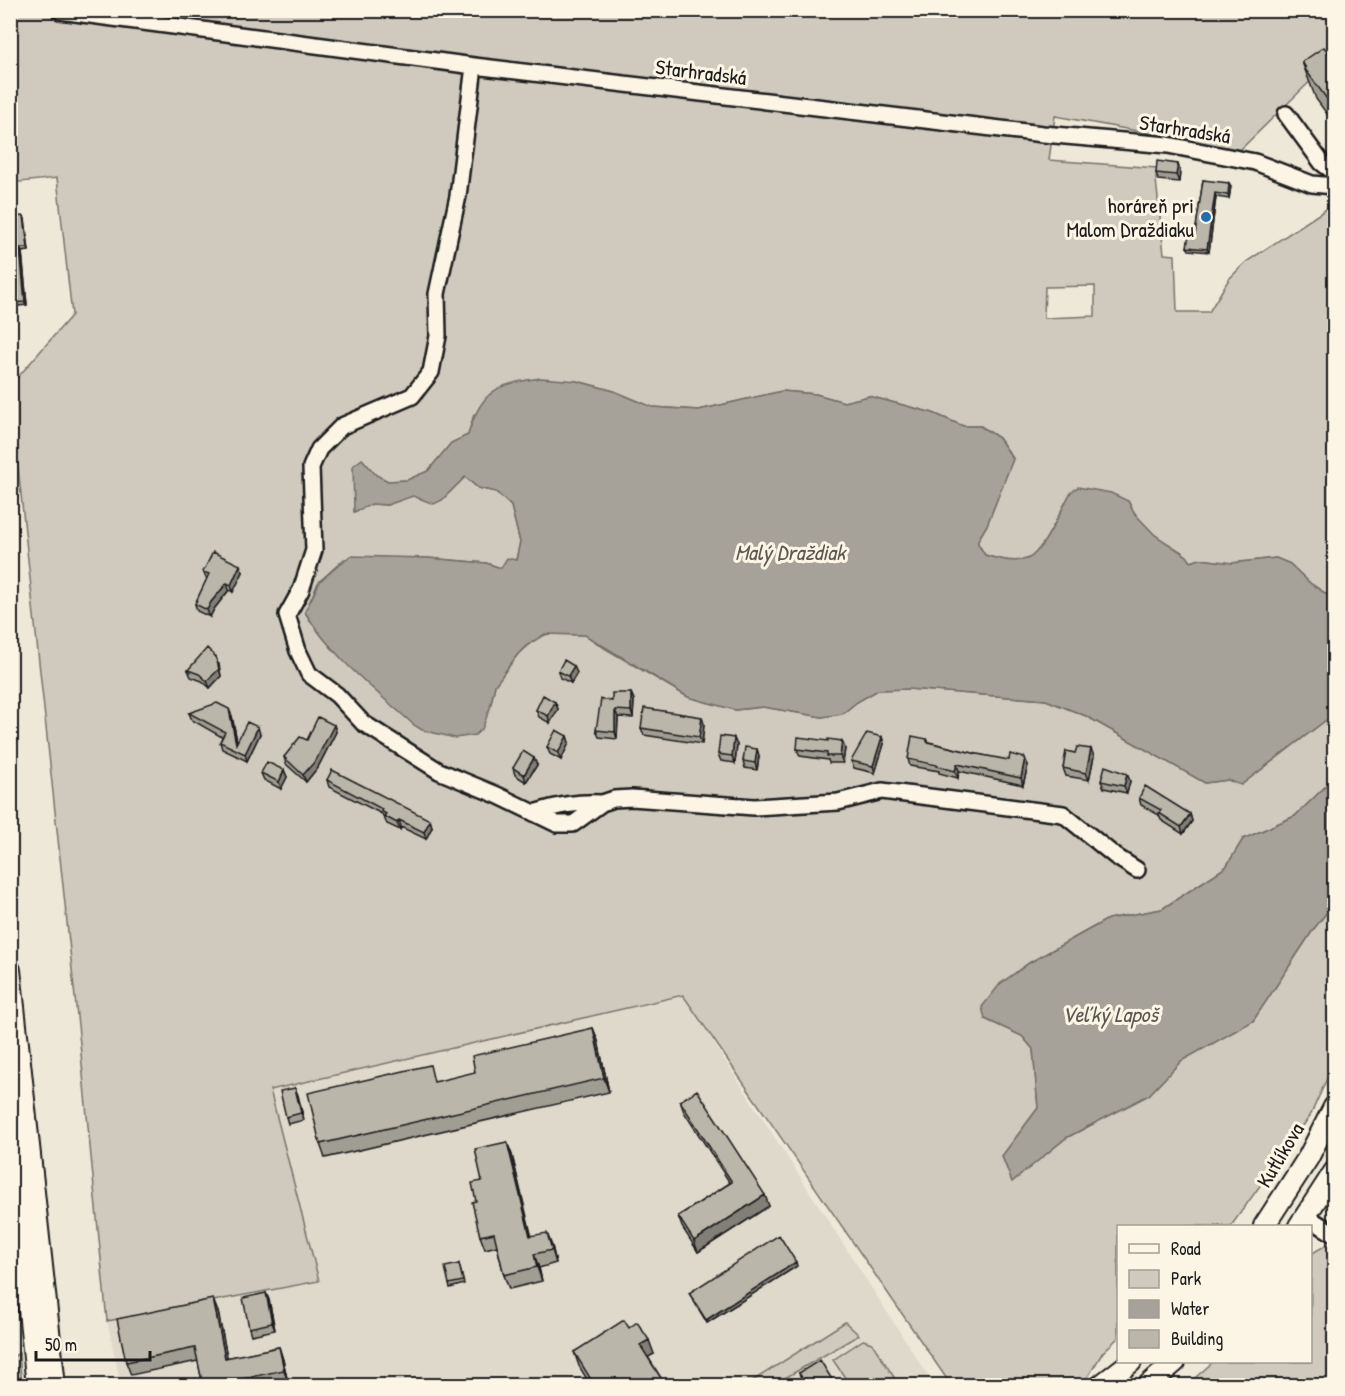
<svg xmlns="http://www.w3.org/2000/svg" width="1345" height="1396" font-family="'Patrick Hand',sans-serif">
	<rect width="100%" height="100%" fill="#eee8d9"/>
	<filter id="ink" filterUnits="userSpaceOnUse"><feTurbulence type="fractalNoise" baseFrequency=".0167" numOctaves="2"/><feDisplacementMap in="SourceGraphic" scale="12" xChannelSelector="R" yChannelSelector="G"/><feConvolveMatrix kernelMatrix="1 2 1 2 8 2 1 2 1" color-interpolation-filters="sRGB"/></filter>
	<g filter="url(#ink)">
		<path fill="#ded9cb" d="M 683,995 L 934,1385 L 121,1385 L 107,1321 L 319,1281 L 270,1090 Z"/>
		<path fill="#cfcabd" stroke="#76736c" stroke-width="1.5" fill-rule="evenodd" d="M 10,11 L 1334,11 L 1334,58 L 1240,150 L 1055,116 L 1049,160 L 1157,168 L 1156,180 L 1164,254 L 1175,255 L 1177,312 L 1209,312 L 1229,279 L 1246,262 L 1334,204 L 1334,599 L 1311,584 L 1290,564 L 1276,558 L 1232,563 L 1200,559 L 1191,562 C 1183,549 1167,545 1156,536 C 1144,526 1134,514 1128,501 L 1071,492 C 1062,508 1043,553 1027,559 C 1015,563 997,559 985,555 L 978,544 L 978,540 L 987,525 L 1013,458 L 999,438 L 981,426 L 963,426 L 933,413 L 869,396 L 844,402 L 816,394 L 782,391 L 699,410 L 652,407 L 614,391 L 577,381 L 474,414 L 468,435 L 451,443 L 428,471 L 407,480 L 388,481 L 376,475 L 362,459 L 372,504 L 387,505 L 413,495 L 442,500 L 465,477 L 478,488 L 496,492 L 511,506 L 520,542 L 516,560 L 501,568 L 486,563 L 427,558 L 344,559 L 318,583 L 305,612 L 312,624 L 490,708 L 495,685 L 518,654 L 535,639 L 548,634 L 585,635 L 606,649 L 688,697 L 735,710 L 763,707 L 822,717 L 842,714 L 857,702 L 878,690 L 908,689 L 1046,700 L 1086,716 L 1205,783 L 1228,780 L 1241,785 L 1334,714 L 1334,780 L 1329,783 L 1295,816 L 1243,839 L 1226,867 L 1162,909 L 1108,919 L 1029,963 L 1000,984 L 985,1019 L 1022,1036 L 1033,1049 L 1038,1108 L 1002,1156 L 1012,1181 L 1066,1138 L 1149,1095 L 1181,1061 L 1253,1021 L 1313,930 L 1334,903 L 1334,1063 L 1310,1116 L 1231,1226 L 1118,1226 L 1118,1338 L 1103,1352 L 1083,1385 L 951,1385 L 683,995 L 270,1090 L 319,1281 L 107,1321 L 80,1044 L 10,392 L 11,385 L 72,315 L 57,178 L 11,183 ZM 1095,286 L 1095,316 L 1044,318 L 1045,287 Z
			M 1328,1244 L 1334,1246 L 1334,1370 L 1327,1385 L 1187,1385 L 1213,1362 L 1310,1362 L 1311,1256 L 1314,1252 Z
			M 845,1322 L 859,1335 L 773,1385 L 746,1385 Z
			M 863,1340 L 872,1343 L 899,1385 L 850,1385 L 833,1360 Z
			M 19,1353 L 22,1385 L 11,1385 L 11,1358 Z"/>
		<path fill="#a7a299" stroke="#6f6c67" stroke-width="1.5" d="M 541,378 L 577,381 L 614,391 L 652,407 L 699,410 L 782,391 L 816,394 L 844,402 L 869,396 L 933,413 L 963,426 L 980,426 L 999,438 L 1013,459 L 987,525 L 978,540 L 978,544 L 985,555 C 997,559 1015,563 1027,559 C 1043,553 1062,508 1071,492 L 1078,487 L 1111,493 L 1128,501 L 1134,513 L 1155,535 L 1187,556 L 1191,562 L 1200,559 L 1232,563 L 1276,558 L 1290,564 L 1311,584 L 1334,599 L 1334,714 L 1241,785 L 1228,780 L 1205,783 L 1086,716 L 1046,700 L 908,689 L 878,690 L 857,702 L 842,714 L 822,717 L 763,707 L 735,710 L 688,697 L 585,635 L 545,634 L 526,646 L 518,654 L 495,685 L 490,708 L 482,729 L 475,735 L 455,738 L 422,730 L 414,725 C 376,691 332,657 305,612 L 320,581 L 350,556 L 427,558 L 486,563 L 501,568 L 507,558 L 516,560 L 520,542 L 511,506 L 496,492 L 478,488 L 465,477 L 442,500 L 434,504 L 413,496 L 387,505 L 372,504 L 354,512 L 353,466 L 362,459 L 376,475 L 388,481 L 407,480 L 428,471 L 451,443 L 468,435 C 481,390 497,384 541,378 Z
			M 1334,780 L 1334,903 L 1313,930 L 1253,1021 L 1181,1061 L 1149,1095 L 1066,1138 L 1012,1182 L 1002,1156 L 1038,1108 L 1033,1049 L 1022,1036 L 985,1019 L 982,1007 L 1000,984 L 1029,963 L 1108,919 L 1162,909 L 1226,867 L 1243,839 L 1295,816 L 1329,783 Z"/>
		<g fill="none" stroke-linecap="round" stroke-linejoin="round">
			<defs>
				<path id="minor" d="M 60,11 L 474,66 L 1043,134 L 1168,145 L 1255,162 L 1312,184 L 1334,186
					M 474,66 L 458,196 L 437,294 L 438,336 L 431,372 L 412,396 L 342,426 L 319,449 L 311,467 L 314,550 L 301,590 L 287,615 L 298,651 L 309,674 L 337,695 L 363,723 L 439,771 L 497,795 L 557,824 L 573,824 L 602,803 L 614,799 L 632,798 L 754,807 L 838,802 L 882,791 L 1063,814 L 1115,856 L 1137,870
					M 1286,114 L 1322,163 L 1334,172
					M 534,813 C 559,805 576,802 602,803
					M 1306,1216 L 1334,1234"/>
				<path id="major" d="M 10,970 L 55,1386
					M 10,1132 L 37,1386
					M 1264,1226 L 1308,1158 L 1334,1107
					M 1299,1226 L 1334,1172
					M 1100,1386 L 1131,1362
					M 1147,1386 L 1175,1362"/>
			</defs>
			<use href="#minor" stroke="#1c1c1c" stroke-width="20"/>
			<use href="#major" stroke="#1c1c1c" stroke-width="24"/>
			<use href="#minor" stroke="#fcf5e5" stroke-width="15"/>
			<use href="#major" stroke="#fcf5e5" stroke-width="20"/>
		</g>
		<path fill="#a09d92" stroke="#1c1c1c" stroke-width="1.5" d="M 1335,61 L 1335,125 L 1316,99 L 1302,62 Z
			M 1180,171 L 1179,182 L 1158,180 L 1156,173 Z
			M 1203,180 L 1231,186 L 1229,199 L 1216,197 L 1209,252 L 1189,250 L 1187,247 L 1195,235 Z
			M 10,217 L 25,219 L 29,251 L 22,252 L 27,305 L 10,307 Z
			M 203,572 L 243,572 L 233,592 L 229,590 L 214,609 L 210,617 L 197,611 L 195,604 L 207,579 Z
			M 219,664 L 221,676 L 210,688 L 202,681 L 191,677 L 188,670 Z
			M 558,671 L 577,673 L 571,683 L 560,678 Z
			M 631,693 L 634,700 L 633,718 L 618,717 L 617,739 L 599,737 L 596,730 L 612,701 Z
			M 555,702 L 558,709 L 550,723 L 539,717 L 536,710 Z
			M 189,713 L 232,716 L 237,742 L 260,734 L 247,761 L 222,749 L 220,742 L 222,737 L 192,720 Z
			M 704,724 L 702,744 L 644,735 L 641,728 Z
			M 334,725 L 336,732 L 318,767 L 306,782 L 286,764 L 284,757 L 307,740 Z
			M 567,736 L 569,743 L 561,760 L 550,754 L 547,747 Z
			M 882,737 L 884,744 L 875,773 L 854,768 L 851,761 Z
			M 927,739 L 929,742 L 977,754 L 1028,765 L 1023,785 L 959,771 L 958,778 L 939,773 L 939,771 L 910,766 L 908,759 Z
			M 737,745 L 735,763 L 721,761 L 718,754 Z
			M 845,748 L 843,763 L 829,763 L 828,760 L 800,756 L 797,749 Z
			M 757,749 L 759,756 L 757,770 L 745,768 L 743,761 Z
			M 1094,756 L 1089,780 L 1066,776 L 1063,768 Z
			M 537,765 L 526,782 L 515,775 L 513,768 Z
			M 284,770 L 287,777 L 281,789 L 264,780 L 261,773 Z
			M 1127,774 L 1130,781 L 1127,793 L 1104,788 L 1101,781 Z
			M 327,780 L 430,820 L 432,827 L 426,839 L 401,827 L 400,830 L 387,824 L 382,814 L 329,787 Z
			M 1139,798 L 1190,814 L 1192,821 L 1183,834 L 1161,820 L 1159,815 L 1141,805 Z
			M 593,1028 L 598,1041 L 609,1092 L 325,1158 L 320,1144 L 475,1072 Z
			M 295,1088 L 304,1120 L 288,1124 L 286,1117 Z
			M 680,1101 L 769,1206 L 698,1252 L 682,1227 L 678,1216 L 730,1183 L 684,1112 Z
			M 507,1142 L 512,1155 L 531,1236 L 552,1246 L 556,1263 L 539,1268 L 542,1281 L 509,1289 L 504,1275 L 497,1246 L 485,1249 L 480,1236 L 476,1201 L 482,1181 Z
			M 459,1264 L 464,1284 L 450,1288 L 449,1284 Z
			M 797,1266 L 707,1323 L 689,1293 Z
			M 266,1293 L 269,1300 L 275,1330 L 251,1335 L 249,1328 Z
			M 218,1312 L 227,1358 L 279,1347 L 283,1360 L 288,1383 L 277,1386 L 203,1386 L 198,1361 L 131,1375 L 126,1362 Z
			M 629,1328 L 654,1354 L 648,1357 L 666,1386 L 591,1386 L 579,1366 L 574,1352 Z
			M 799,1373 L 836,1386 L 804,1386 Z"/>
		<path fill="#827f77" stroke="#1c1c1c" stroke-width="1.5" d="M 1178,164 L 1180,171 L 1179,182 L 1176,175 Z
			M 1229,183 L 1231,186 L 1229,199 L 1228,195 Z
			M 1215,193 L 1216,197 L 1209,252 L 1207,249 Z
			M 24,216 L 25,219 L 29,251 L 28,248 Z
			M 20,248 L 22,252 L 27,305 L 25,302 Z
			M 240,565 L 243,572 L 233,592 L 231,585 Z
			M 227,583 L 229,590 L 214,609 L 210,617 L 207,610 L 211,602 Z
			M 216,657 L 221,676 L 210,688 L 207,681 Z
			M 574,666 L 577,673 L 571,683 L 568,676 Z
			M 631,693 L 634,700 L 633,718 L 631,711 Z
			M 555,702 L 558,709 L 550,723 L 548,716 Z
			M 229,709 L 232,716 L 239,751 L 236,744 Z
			M 615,710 L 618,717 L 617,739 L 615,732 Z
			M 702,717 L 704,724 L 702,744 L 699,737 Z
			M 334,725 L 336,732 L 318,767 L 306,782 L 303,775 Z
			M 258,727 L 260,734 L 247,761 L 245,754 Z
			M 567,736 L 569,743 L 561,760 L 558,753 Z
			M 882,737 L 884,744 L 875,773 L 873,766 Z
			M 734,738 L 737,745 L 735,763 L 732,756 Z
			M 842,741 L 845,748 L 843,763 L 840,756 Z
			M 757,749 L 759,756 L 757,770 L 755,763 Z
			M 1091,749 L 1094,756 L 1089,780 L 1086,773 Z
			M 534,758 L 537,765 L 526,782 L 524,775 Z
			M 1025,758 L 1028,765 L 1023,785 L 1021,778 Z
			M 957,764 L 959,771 L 958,778 L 955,771 Z
			M 284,770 L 287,777 L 281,789 L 279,782 Z
			M 1127,774 L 1130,781 L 1127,793 L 1124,786 Z
			M 1190,814 L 1192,821 L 1183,834 L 1181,827 Z
			M 399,820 L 401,827 L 400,830 L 397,823 Z
			M 430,820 L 432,827 L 426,839 L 424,832 Z
			M 593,1028 L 598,1041 L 609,1092 L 604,1078 Z
			M 295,1088 L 298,1095 L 304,1120 L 301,1113 Z
			M 507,1142 L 512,1155 L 535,1250 L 530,1236 Z
			M 765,1195 L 769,1206 L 698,1252 L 694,1241 Z
			M 547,1233 L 552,1246 L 556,1263 L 552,1250 Z
			M 534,1254 L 539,1268 L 542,1281 L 537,1267 Z
			M 796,1262 L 797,1266 L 707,1323 L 706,1320 Z
			M 266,1293 L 269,1300 L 275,1330 L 272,1323 Z
			M 213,1299 L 218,1312 L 230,1371 L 225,1358 Z
			M 649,1340 L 654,1354 L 645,1359 L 640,1345 Z
			M 279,1347 L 283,1360 L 288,1383 L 284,1370 Z"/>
		<path fill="#bab6aa" stroke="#1c1c1c" stroke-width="1.5" d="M 1324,47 L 1335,61 L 1335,110 L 1305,69 L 1306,68 L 1302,62 Z
			M 1157,161 L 1178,164 L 1176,175 L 1156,173 Z
			M 1203,180 L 1229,183 L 1228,195 L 1215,193 L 1207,249 L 1187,247 L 1189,234 L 1195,235 Z
			M 24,216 L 28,248 L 20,248 L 25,302 L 10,303 L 10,217 Z
			M 213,552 L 240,565 L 231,585 L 227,583 L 211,602 L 207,610 L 195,604 L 209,574 L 203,572 Z
			M 207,648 L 216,657 L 219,669 L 207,681 L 199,674 L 188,670 Z
			M 564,660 L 574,666 L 568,676 L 558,671 Z
			M 612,693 L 631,693 L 631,711 L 615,710 L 615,732 L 596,730 L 601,699 L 612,701 Z
			M 543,695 L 555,702 L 548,716 L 536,710 Z
			M 217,703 L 229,709 L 236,744 L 247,722 L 258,727 L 245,754 L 220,742 L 225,732 L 189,713 Z
			M 644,708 L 702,717 L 699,737 L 641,728 Z
			M 318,717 L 334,725 L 316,760 L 303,775 L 284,757 L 300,737 L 307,740 Z
			M 556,730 L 567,736 L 558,753 L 547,747 Z
			M 867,733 L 882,737 L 873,766 L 851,761 Z
			M 720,736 L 734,738 L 732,756 L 718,754 Z
			M 912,736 L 927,739 L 927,742 L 977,754 L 1009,760 L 1010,754 L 1025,758 L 1021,778 L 957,764 L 955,771 L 937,766 L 937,765 L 908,759 Z
			M 798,737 L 828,741 L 828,739 L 842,741 L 840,756 L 827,756 L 827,753 L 797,749 Z
			M 745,747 L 757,749 L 755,763 L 743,761 Z
			M 1077,747 L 1091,749 L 1086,773 L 1063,768 L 1066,751 L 1075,753 Z
			M 523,751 L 534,758 L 524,775 L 513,768 Z
			M 267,762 L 284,770 L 279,782 L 261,773 Z
			M 1105,766 L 1127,774 L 1124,786 L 1101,781 Z
			M 332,770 L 430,820 L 424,832 L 399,820 L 397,823 L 384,816 L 386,814 L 381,811 L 382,809 L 327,780 Z
			M 1145,786 L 1190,814 L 1181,827 L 1159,813 L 1161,810 L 1139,798 Z
			M 593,1028 L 604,1078 L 320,1144 L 308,1093 L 430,1065 L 434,1082 L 475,1072 L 472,1056 Z
			M 295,1088 L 301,1113 L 286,1117 L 280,1091 Z
			M 697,1090 L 765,1195 L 694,1241 L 678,1216 L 732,1182 L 680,1101 Z
			M 507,1142 L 530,1236 L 547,1233 L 552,1250 L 534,1254 L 537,1267 L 504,1275 L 494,1233 L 480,1236 L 472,1202 L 476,1201 L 472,1183 L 482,1181 L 475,1149 Z
			M 779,1235 L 796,1262 L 706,1320 L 689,1293 Z
			M 459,1264 L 463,1281 L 449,1284 L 445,1267 Z
			M 266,1293 L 272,1323 L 249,1328 L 243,1298 Z
			M 213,1299 L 225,1358 L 279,1347 L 284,1370 L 208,1386 L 203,1386 L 195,1348 L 126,1362 L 117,1319 Z
			M 624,1320 L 629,1328 L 637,1322 L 649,1340 L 640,1345 L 666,1386 L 595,1386 L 574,1352 Z
			M 820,1360 L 836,1386 L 807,1386 L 799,1373 Z"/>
	</g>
	<circle fill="#1f6fb2" stroke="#fcf5e5" stroke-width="2" cx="1206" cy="217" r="6"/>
	<g text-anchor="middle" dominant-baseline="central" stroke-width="6" stroke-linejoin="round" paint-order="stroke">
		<g font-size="21" fill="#1c1c1c" stroke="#fcf5e5">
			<text transform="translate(701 72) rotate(7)">Starhradská</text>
			<text transform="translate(1185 129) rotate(9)">Starhradská</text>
			<text transform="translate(1280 1155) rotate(-59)">Kutlíkova</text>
		</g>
		<g font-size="21" fill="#1c1c1c" stroke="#fcf5e5" text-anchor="end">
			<text x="1194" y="205">horáreň pri<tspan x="1194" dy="24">Malom Draždiaku</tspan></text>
		</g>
		<g font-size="22" font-style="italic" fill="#5b5854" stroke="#fcf5e5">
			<text x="790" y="552">Malý Draždiak</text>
			<text x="1110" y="1014">Veľký Lapoš</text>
		</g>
	</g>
	<rect width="1345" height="1396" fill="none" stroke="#fcf5e5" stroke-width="36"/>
	<rect x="18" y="18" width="1309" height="1360" fill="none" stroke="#1c1c1c" stroke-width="2" filter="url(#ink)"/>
	<rect x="1117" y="1225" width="195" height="138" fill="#fcf5e5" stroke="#a29e95" stroke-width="1.5"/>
	<rect x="1129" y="1244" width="30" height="9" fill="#fcf5e5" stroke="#a29e95" stroke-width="1.5"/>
	<text x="1171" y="1255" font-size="18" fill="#1c1c1c">Road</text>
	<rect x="1129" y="1270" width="30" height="18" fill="#cfcabd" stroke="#a29e95" stroke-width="1.5"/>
	<text x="1171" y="1285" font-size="18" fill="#1c1c1c">Park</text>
	<rect x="1129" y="1300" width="30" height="18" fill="#a7a299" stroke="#a29e95" stroke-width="1.5"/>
	<text x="1171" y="1315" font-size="18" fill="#1c1c1c">Water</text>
	<rect x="1129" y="1330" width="30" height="18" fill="#bab6aa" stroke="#a29e95" stroke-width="1.5"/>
	<text x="1171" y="1345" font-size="18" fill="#1c1c1c">Building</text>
	<path d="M36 1351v9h114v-9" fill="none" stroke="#1c1c1c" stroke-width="3"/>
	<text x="45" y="1351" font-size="18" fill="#1c1c1c" stroke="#fcf5e5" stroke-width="4.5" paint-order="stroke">50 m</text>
</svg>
